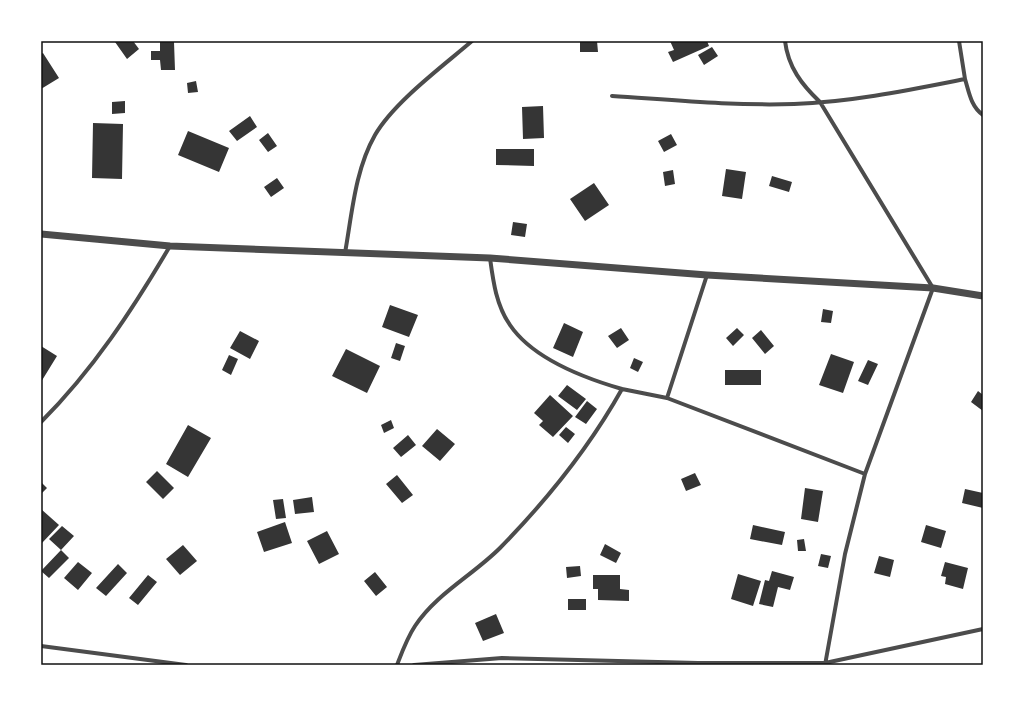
<svg xmlns="http://www.w3.org/2000/svg" width="1024" height="706" font-family="'PT Sans',sans-serif">
	<rect width="100%" height="100%" fill="#fff"/>
	<path fill="#353535" d="M 116,41 L 133,41 L 139,49 L 127,59 L 115,42 Z
		M 580,41 L 597,41 L 598,52 L 580,52 Z
		M 670,41 L 707,41 L 709,46 L 673,62 L 668,52 L 674,50 Z
		M 160,42 L 174,42 L 175,70 L 161,70 L 160,60 L 151,60 L 151,51 L 160,51 Z
		M 712,47 L 718,56 L 704,65 L 698,55 Z
		M 43,53 L 59,78 L 41,89 L 41,54 Z
		M 196,81 L 198,92 L 188,93 L 187,83 Z
		M 125,101 L 125,113 L 112,114 L 112,102 Z
		M 543,106 L 544,138 L 523,139 L 522,107 Z
		M 250,116 L 257,127 L 237,141 L 229,131 Z
		M 93,123 L 123,124 L 122,179 L 92,178 Z
		M 188,131 L 229,148 L 219,172 L 178,155 Z
		M 268,133 L 277,146 L 268,152 L 259,140 Z
		M 671,134 L 677,145 L 664,152 L 658,141 Z
		M 496,149 L 534,149 L 534,166 L 496,165 Z
		M 726,169 L 746,172 L 742,199 L 722,196 Z
		M 673,170 L 675,184 L 665,186 L 663,172 Z
		M 772,176 L 792,182 L 789,192 L 769,186 Z
		M 277,178 L 284,188 L 271,197 L 264,187 Z
		M 594,183 L 609,205 L 585,221 L 570,199 Z
		M 513,222 L 527,224 L 525,237 L 511,235 Z
		M 390,305 L 418,315 L 409,337 L 382,327 Z
		M 823,309 L 833,311 L 831,323 L 821,322 Z
		M 564,323 L 583,332 L 573,357 L 553,348 Z
		M 621,328 L 629,340 L 617,348 L 608,336 Z
		M 737,328 L 744,335 L 733,346 L 726,338 Z
		M 761,330 L 774,346 L 765,354 L 752,338 Z
		M 240,331 L 259,341 L 250,359 L 230,348 Z
		M 396,343 L 405,346 L 400,361 L 391,358 Z
		M 41,346 L 57,356 L 41,382 Z
		M 346,349 L 380,366 L 367,393 L 332,376 Z
		M 831,354 L 854,362 L 843,393 L 819,385 Z
		M 229,355 L 238,359 L 231,375 L 222,370 Z
		M 634,358 L 643,362 L 638,372 L 630,368 Z
		M 868,360 L 878,364 L 868,385 L 858,381 Z
		M 725,370 L 761,370 L 761,385 L 725,385 Z
		M 567,385 L 586,399 L 577,410 L 558,396 Z
		M 978,391 L 983,395 L 983,411 L 971,402 Z
		M 550,395 L 573,416 L 553,437 L 539,425 L 543,421 L 534,413 Z
		M 587,401 L 597,409 L 586,424 L 575,417 Z
		M 391,420 L 394,428 L 384,433 L 381,425 Z
		M 188,425 L 211,438 L 188,477 L 166,464 Z
		M 566,427 L 575,434 L 568,443 L 559,435 Z
		M 437,429 L 455,444 L 440,461 L 422,446 Z
		M 408,435 L 416,445 L 401,457 L 393,448 Z
		M 157,471 L 174,488 L 163,499 L 146,482 Z
		M 695,473 L 701,485 L 686,491 L 681,479 Z
		M 397,475 L 413,495 L 402,503 L 386,484 Z
		M 41,482 L 47,488 L 41,494 Z
		M 805,488 L 823,491 L 818,522 L 801,519 Z
		M 965,489 L 983,493 L 983,508 L 962,503 Z
		M 312,497 L 314,512 L 295,514 L 293,500 Z
		M 283,499 L 286,518 L 276,519 L 273,500 Z
		M 41,509 L 59,525 L 42,543 L 41,542 Z
		M 285,522 L 292,543 L 264,552 L 257,532 Z
		M 753,525 L 785,532 L 782,545 L 750,539 Z
		M 926,525 L 946,531 L 941,548 L 921,542 Z
		M 62,526 L 74,536 L 61,550 L 49,539 Z
		M 327,531 L 339,554 L 319,564 L 307,541 Z
		M 804,539 L 806,551 L 798,551 L 797,540 Z
		M 605,544 L 621,553 L 616,563 L 600,555 Z
		M 183,545 L 197,561 L 180,575 L 166,559 Z
		M 61,550 L 69,558 L 49,578 L 41,571 Z
		M 821,554 L 831,556 L 828,568 L 818,566 Z
		M 879,556 L 894,560 L 890,577 L 874,573 Z
		M 78,562 L 92,573 L 78,590 L 64,578 Z
		M 945,562 L 968,568 L 963,589 L 945,584 L 946,577 L 941,576 Z
		M 118,564 L 127,573 L 106,596 L 96,588 Z
		M 580,566 L 581,576 L 567,578 L 566,567 Z
		M 772,571 L 794,577 L 790,590 L 778,587 L 773,607 L 759,604 L 765,580 L 769,581 Z
		M 375,572 L 387,587 L 376,596 L 364,581 Z
		M 738,574 L 761,581 L 753,606 L 731,599 Z
		M 148,575 L 157,582 L 138,605 L 129,598 Z
		M 593,575 L 620,575 L 620,589 L 629,590 L 629,601 L 598,600 L 598,589 L 593,589 Z
		M 568,599 L 586,599 L 586,610 L 568,610 Z
		M 496,614 L 504,633 L 483,641 L 475,623 Z"/>
	<g fill="none" stroke-linecap="round" stroke-linejoin="round">
		<path stroke="#4c4c4c" stroke-width="4" d="M 785,41 C 788,67 802,85 820,102 L 933,288 L 865,474 L 845,554 L 825,665
			M 965,79 C 969,92 971,107 983,115
			M 612,96 C 673,100 733,106 794,104 C 851,102 909,90 965,79 L 959,41
			M 345,253 C 352,214 355,170 375,135 C 394,102 443,66 472,41
			M 622,389 L 667,398 L 865,474
			M 667,398 L 707,275
			M 41,422 C 93,370 133,309 170,246
			M 41,646 L 186,665
			M 397,665 C 402,652 407,638 415,626 C 436,594 473,575 500,548 C 548,499 589,448 622,389 C 584,378 533,359 510,325 C 496,305 493,280 490,258
			M 414,665 L 502,658 L 698,663 L 825,663 L 983,629"/>
		<path stroke="#4c4c4c" stroke-width="7" d="M 41,234 L 170,246 L 490,258 L 707,275 L 933,288 L 983,296"/>
	</g>
	<rect width="1024" height="706" fill="none" stroke="#ffffff" stroke-width="84"/>
	<rect x="42" y="42" width="940" height="622" fill="none" stroke="#111" stroke-width="1.5"/>
</svg>
